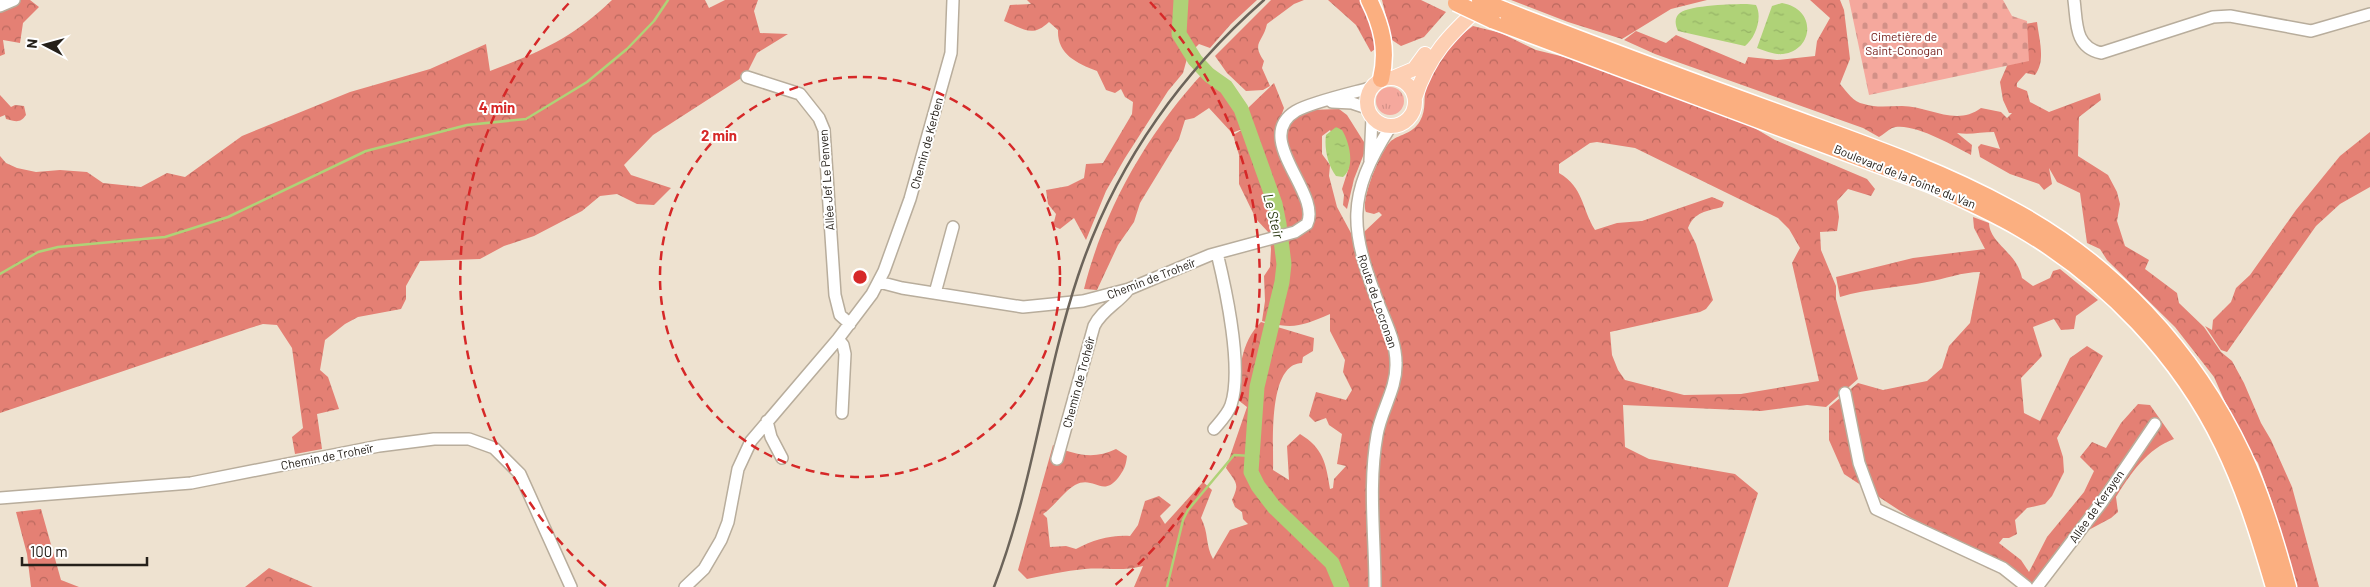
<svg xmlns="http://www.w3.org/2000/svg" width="2370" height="587" font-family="Barlow,sans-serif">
	<defs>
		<pattern id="grass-tufts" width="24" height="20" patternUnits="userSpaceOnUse" patternTransform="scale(1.25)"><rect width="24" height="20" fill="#f5a89d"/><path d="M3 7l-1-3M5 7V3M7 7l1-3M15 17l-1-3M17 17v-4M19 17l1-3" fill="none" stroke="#d29087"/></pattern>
		<pattern id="forest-crowns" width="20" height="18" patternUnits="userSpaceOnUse" patternTransform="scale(1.25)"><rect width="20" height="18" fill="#e48074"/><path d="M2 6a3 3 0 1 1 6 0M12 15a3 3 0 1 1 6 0" fill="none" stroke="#b9685e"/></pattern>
		<pattern id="cemetery-stones" width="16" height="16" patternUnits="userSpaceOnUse" patternTransform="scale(1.25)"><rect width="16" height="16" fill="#f5a89d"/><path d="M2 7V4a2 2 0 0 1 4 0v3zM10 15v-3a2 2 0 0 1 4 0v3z" fill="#d29087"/></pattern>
		<pattern id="water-ripples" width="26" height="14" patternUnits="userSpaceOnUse" patternTransform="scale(1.25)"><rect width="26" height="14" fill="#afd277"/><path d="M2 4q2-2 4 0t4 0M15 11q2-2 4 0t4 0" fill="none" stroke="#96b466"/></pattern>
	</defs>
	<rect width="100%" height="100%" fill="#eee2d0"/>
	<path fill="url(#grass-tufts)" d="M1376 101a14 14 0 1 1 28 0a14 14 0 1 1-28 0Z"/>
	<path fill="url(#forest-crowns)" fill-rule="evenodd" d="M 0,0 L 30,0 L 39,7 L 23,23 L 20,43 L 3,40 L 5,54 L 0,56 Z
		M 612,0 L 705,0 L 709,8 L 725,0 L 758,0 L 754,11 L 760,33 L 788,34 L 757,53 L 746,75 L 653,135 L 624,165 L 631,175 L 671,188 L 654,205 L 637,204 L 617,194 L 600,196 L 582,211 L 534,236 L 504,246 L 480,259 L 420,261 L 406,286 L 406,299 L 401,309 L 358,317 L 345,324 L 325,340 L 320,370 L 328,377 L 339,409 L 317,414 L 322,449 L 295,454 L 292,437 L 303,428 L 292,348 L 277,325 L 263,324 L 250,328 L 0,413 L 0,156 L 6,163 L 17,168 L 36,172 L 60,170 L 87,172 L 103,183 L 141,187 L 167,173 L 185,177 L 242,136 L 350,92 L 430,69 L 486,44 L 490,71 C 542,51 571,39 612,0 Z
		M 1027,0 L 1257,0 L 1231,24 L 1210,48 L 1199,44 L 1188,55 L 1183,73 L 1168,91 L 1125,158 L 1106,191 L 1086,240 L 1074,218 L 1060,229 L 1053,226 L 1056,214 L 1048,204 L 1046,190 L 1068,186 L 1084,178 L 1086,164 L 1103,163 L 1132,114 L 1133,102 L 1125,97 L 1121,89 L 1115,93 L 1106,90 L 1097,71 C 1076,63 1057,54 1058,30 L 1049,22 C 1032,38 1024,29 1004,21 L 1010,5 L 1031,4 Z
		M 1271,0 L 1304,0 L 1294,4 L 1267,24 C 1263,43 1251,42 1264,61 L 1262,68 L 1270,86 L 1263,90 L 1246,91 L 1227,73 L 1215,56 Z
		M 1328,0 L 1360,0 L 1369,17 L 1378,47 L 1371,52 L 1356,25 Z
		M 1382,0 L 1421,0 L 1446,12 L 1424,37 L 1401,46 L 1392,40 Z
		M 1511,0 L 1707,0 L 1671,9 L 1622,39 L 1568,22 Z
		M 1810,0 L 1840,0 L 1844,10 L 1850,59 L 1840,84 C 1847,92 1853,102 1864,104 C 1876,108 1889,106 1902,106 C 1929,106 1956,127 1981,108 L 2001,112 L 2007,118 L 2012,113 L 2009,113 L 2003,100 L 2000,82 L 2025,24 L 2037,22 C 2039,39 2046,61 2035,75 L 2026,73 L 2017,83 L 2017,87 L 2027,91 L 2030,102 L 2049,112 L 2100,93 L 2101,100 L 2079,117 L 2078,156 L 2108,175 L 2117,192 L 2120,204 L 2117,221 L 2125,246 L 2149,260 L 2145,269 L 2177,293 L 2179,303 L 2204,327 L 2221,352 L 2232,361 L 2244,383 L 2261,423 L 2271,440 L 2292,487 L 2319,587 L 2296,587 L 2272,502 L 2258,463 L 2242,440 L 2214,377 L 2175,327 L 2107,260 L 2100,249 L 2087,243 L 2080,193 L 2057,182 L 2049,168 L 2052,184 L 2044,190 L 2039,184 L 2010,174 L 1980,157 L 1978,147 L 1981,144 L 2000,149 L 1994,132 C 1981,132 1970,135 1957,133 L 1972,145 L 1971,155 C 1954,146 1911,121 1892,128 C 1888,130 1883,135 1879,137 L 1863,128 L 1655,54 L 1624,40 L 1636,31 L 1666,43 L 1676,35 L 1745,64 L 1748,57 L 1777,60 L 1815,56 L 1817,41 L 1830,18 Z
		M 1473,26 L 1501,33 L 1536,50 L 1585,62 L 1751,126 L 1775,140 L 1867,179 L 1875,189 L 1871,196 L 1848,189 L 1837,201 L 1839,217 L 1837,231 L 1820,232 L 1821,250 L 1836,286 L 1836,299 L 1858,379 L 1826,407 L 1807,405 L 1761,411 L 1623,405 L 1625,447 L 1649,459 L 1735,474 L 1758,493 L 1728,587 L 1134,587 L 1143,566 C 1119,572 1107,567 1085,569 C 1065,571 1046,575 1027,579 L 1018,570 L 1053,445 C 1074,455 1094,460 1116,449 L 1127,456 C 1126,466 1124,470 1118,478 C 1102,498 1094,475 1075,485 C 1063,492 1055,506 1043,514 L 1047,518 L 1050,547 L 1066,546 L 1076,549 C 1094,540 1109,535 1130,536 L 1138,525 L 1145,501 L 1159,496 L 1171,505 L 1160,516 L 1165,524 L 1203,482 L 1212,490 L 1201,518 C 1209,533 1205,545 1213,559 L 1230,530 L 1248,524 L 1243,519 L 1242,512 L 1235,507 L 1232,500 C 1240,483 1236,483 1226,468 L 1247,407 L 1238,400 C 1239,372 1240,343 1261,322 L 1314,338 L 1313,351 L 1303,357 L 1302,363 C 1267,364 1274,445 1273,470 L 1289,480 L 1287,446 L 1300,434 C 1323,448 1326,463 1330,489 L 1333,488 L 1334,479 L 1346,466 L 1337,464 L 1342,434 L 1329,425 L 1326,418 L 1315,422 L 1309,416 L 1316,392 L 1346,400 L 1352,390 L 1343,372 L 1345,360 L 1330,331 L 1330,314 C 1302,326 1293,330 1262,321 L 1265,301 L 1264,276 L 1270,267 L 1271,249 L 1269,233 L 1256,219 L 1239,184 L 1239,155 L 1233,135 L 1245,128 L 1232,133 L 1209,108 L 1194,118 L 1185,120 L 1179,139 L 1140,203 L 1134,222 L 1118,245 L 1097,290 L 1084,289 C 1104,209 1148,132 1204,72 L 1223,92 L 1245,128 L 1251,122 L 1248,108 L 1274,83 L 1284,108 L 1280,119 L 1284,121 L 1286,134 L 1289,122 L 1295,115 L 1310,110 L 1339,109 L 1347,115 L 1364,142 L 1365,151 L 1354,179 L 1347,209 L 1343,205 L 1344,195 L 1342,189 L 1349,167 L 1330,130 L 1322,136 L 1322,154 L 1330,165 L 1329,176 L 1337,207 L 1365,259 L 1364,232 L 1382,215 L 1379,212 L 1374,214 L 1366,212 C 1360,201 1380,152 1390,142 C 1398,134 1412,135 1420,121 C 1427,109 1423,97 1426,84 C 1432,58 1453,41 1473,26 ZM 1597,142 L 1635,148 L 1778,218 L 1789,229 L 1800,248 L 1792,263 L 1819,381 L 1741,394 L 1684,395 L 1625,380 L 1618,370 L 1612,355 L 1610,332 L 1700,312 L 1706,309 L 1713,300 L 1696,244 L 1688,228 C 1694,212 1707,211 1722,207 L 1724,202 L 1712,197 L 1642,221 L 1617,223 L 1595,230 C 1581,207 1584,188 1559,173 L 1559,164 L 1590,143 Z
		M 0,95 L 11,107 L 15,105 L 24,106 L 26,115 C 20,124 15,121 6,119 L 5,115 L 0,117 Z
		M 2370,132 L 2370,187 L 2340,204 L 2316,226 L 2227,352 L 2221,350 L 2205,326 L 2212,330 L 2213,320 L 2231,302 L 2236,288 L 2250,275 L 2296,210 L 2340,156 Z
		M 1973,217 L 1989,223 C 1990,244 2017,252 2022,278 L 2033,286 L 2050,278 L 2053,271 L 2060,269 L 2098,300 L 2076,316 L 2074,329 L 2061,330 L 2054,319 L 2033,327 L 2042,356 L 2021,378 L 2024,413 L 2040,421 L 2070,358 L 2087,346 L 2103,356 L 2057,438 L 2063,457 L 2064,472 L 2052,496 L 2045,504 L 2027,508 L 2015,520 L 2017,534 L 2009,538 L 2003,538 L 1999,543 L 2021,560 L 2029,572 L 2047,537 L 2084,492 L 2094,471 L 2080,457 L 2092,442 L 2106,448 L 2121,423 L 2138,404 L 2150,405 L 2174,439 C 2148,448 2130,474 2116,497 L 2118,512 L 2111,518 L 2070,540 L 2034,586 L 1987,568 L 1844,474 L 1829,440 L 1829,407 L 1858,383 L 1883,390 L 1927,381 L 1942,368 L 1949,346 L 1970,323 L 1980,272 C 1962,272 1945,279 1927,282 C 1898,288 1868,288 1840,297 L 1836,277 L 1913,258 L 1985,249 L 1974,228 Z
		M 41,509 L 61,580 L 79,587 L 31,587 L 27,554 L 16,512 Z
		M 269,568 L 313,587 L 245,587 Z"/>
	<path fill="url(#cemetery-stones)" d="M 1849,0 L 2003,0 L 2012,16 L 2027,21 L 2029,61 L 1869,95 Z"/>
	<path fill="url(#water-ripples)" d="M 1782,3 C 1818,9 1813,51 1783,54 C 1775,55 1765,51 1757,48 L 1772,6 Z
		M 1747,4 L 1756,5 C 1763,18 1755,38 1745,46 L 1678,31 C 1675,25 1674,17 1680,13 C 1690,5 1734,4 1747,4 Z
		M 1336,127 L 1342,130 C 1349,141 1356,167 1343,177 L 1336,176 C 1328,166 1324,148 1326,135 Z"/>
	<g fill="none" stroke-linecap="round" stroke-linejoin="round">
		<path stroke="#afd277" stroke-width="2.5" d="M 0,274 L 38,252 L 58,247 L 165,237 L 228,217 L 366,151 L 467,125 L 526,119 L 587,82 L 627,49 L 654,21 L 668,0
			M 1167,587 L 1183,520 L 1188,510 L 1234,455 L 1252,456"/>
		<path stroke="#afd277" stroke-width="15" d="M 1181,0 L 1179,34 L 1195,60 L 1209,75 L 1226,87 L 1241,109 L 1275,204 L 1279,224 L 1284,264 L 1282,282 L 1257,387 L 1251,472 L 1258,486 L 1274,507 L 1332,563 L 1342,587"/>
		<defs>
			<path id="minor" d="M 2074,0 C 2077,22 2074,47 2101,53 L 2213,17 L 2230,16 L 2311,31 L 2370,14
				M 0,6 L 14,0
				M 747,77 L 800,94 L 819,118 L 824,130 L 835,295 L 840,315 L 850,324
				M 1332,102 L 1352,103 L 1367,108
				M 1370,161 L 1372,118
				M 879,282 L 902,288 L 1023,307 L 1083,301 L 1129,289 L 1210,255 L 1295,232 L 1307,224 C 1322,193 1251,138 1296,111 C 1312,102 1352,93 1370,88
				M 935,293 L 953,227
				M 838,339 L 843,345 L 845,354 L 842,413
				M 1845,393 L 1859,463 L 1876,509 L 2003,568 L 2027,587
				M 767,421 L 771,437 L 782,458
				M 1214,429 C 1220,422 1228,414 1231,405 C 1243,369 1226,290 1217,253
				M 1057,459 L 1094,326 C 1102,310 1117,304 1128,290
				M 0,498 L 191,483 L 379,446 L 434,439 L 469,439 L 494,448 L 520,474 L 571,587
				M 685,587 L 704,569 L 721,540 L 728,522 L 738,469 L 751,441 L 838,339 L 872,294 L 884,271 L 910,199 L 951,53 L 953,0
				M 1375,587 C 1375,537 1368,485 1377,435 C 1381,410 1397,389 1396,363 C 1396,342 1386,323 1379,305 C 1350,229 1345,197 1391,126
				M 2037,587 L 2102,502 L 2155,424"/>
			<path id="major" d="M 1395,77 L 1414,69 L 1425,54
				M1367 102a24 24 0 1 1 48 0a24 24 0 1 1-48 0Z
				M 1415,98 C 1428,56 1450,34 1482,5"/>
			<path id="highway" d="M 1369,0 C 1382,26 1388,50 1381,79
				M 1504,10 C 1599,47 1694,82 1790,117 C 1864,144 1940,170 2009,208 C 2111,262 2194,351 2243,455 C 2263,498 2276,542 2288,587
				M 1492,20 L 1930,184 C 1961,198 1992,212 2021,229 C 2106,279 2180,356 2223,445 C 2245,490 2260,539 2274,587"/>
		</defs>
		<use href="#minor" stroke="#b8ad9c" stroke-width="14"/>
		<use href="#major" stroke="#fff" stroke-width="16"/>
		<use href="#highway" stroke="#fff" stroke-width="19"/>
		<use href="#minor" stroke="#fff" stroke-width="11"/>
		<use href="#major" stroke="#fdcfb3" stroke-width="14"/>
		<use href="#highway" stroke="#fbaf80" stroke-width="16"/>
		<path stroke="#6c645a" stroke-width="2.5" d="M 994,587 C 1033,487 1044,378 1078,276 C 1114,168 1179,75 1264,0"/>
		<defs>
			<path id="highway-bridge" d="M 1480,0 L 1504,10
				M 1456,3 L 1492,20"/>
		</defs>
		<use href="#highway-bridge" stroke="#fff" stroke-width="19" stroke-linecap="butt"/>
		<use href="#highway-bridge" stroke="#fbaf80" stroke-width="16"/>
	</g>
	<g fill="none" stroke="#d62828" stroke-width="2.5" stroke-dasharray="9 6">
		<circle cx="860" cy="277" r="200"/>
		<path d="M606 586A400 400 0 0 1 570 2M1150 2A400 400 0 0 1 1114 586"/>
	</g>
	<g text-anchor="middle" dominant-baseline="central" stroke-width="4" stroke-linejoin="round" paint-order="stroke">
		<g font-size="12" fill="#6f1612" stroke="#fff">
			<text x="1904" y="36">Cimetière de<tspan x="1904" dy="14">Saint-Conogan</tspan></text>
		</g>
		<g font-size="12" fill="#25201a" stroke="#fff">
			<text transform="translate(926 143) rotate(-75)">Chemin de Kerben</text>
			<text transform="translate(1905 176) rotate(22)">Boulevard de la Pointe du Van</text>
			<text transform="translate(826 180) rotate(-94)">Allée Jef Le Penven</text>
			<text transform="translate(1151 278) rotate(-21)">Chemin de Troheïr</text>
			<text transform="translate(1378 301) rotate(71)">Route de Locronan</text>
			<text transform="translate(1078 382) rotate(-75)">Chemin de Trohéîr</text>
			<text transform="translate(327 456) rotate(-11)">Chemin de Troheïr</text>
			<text transform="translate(2096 506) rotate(-55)">Allée de Kerayen</text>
		</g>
		<g font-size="14" font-style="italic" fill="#2d3b15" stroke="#fff">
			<text transform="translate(1274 216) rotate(76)">Le Steir</text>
		</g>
	</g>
	<circle cx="860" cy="277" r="8" fill="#d62828" stroke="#fff" stroke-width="2.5"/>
	<g font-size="15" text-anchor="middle" font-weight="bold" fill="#d62828" stroke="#fff" stroke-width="4" stroke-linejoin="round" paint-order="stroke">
		<text x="497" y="113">4 min</text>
		<text x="719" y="141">2 min</text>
	</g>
	<g transform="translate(45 45) rotate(276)" stroke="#ffffff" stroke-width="4" paint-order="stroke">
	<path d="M0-4L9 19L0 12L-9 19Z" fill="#25201a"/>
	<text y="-8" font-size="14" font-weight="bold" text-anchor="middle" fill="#25201a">N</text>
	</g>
	<path d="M22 557v8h125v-8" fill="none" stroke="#25201a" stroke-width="2.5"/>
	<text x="30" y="557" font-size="15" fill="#25201a" stroke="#ffffff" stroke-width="4" paint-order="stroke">100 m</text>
</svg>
